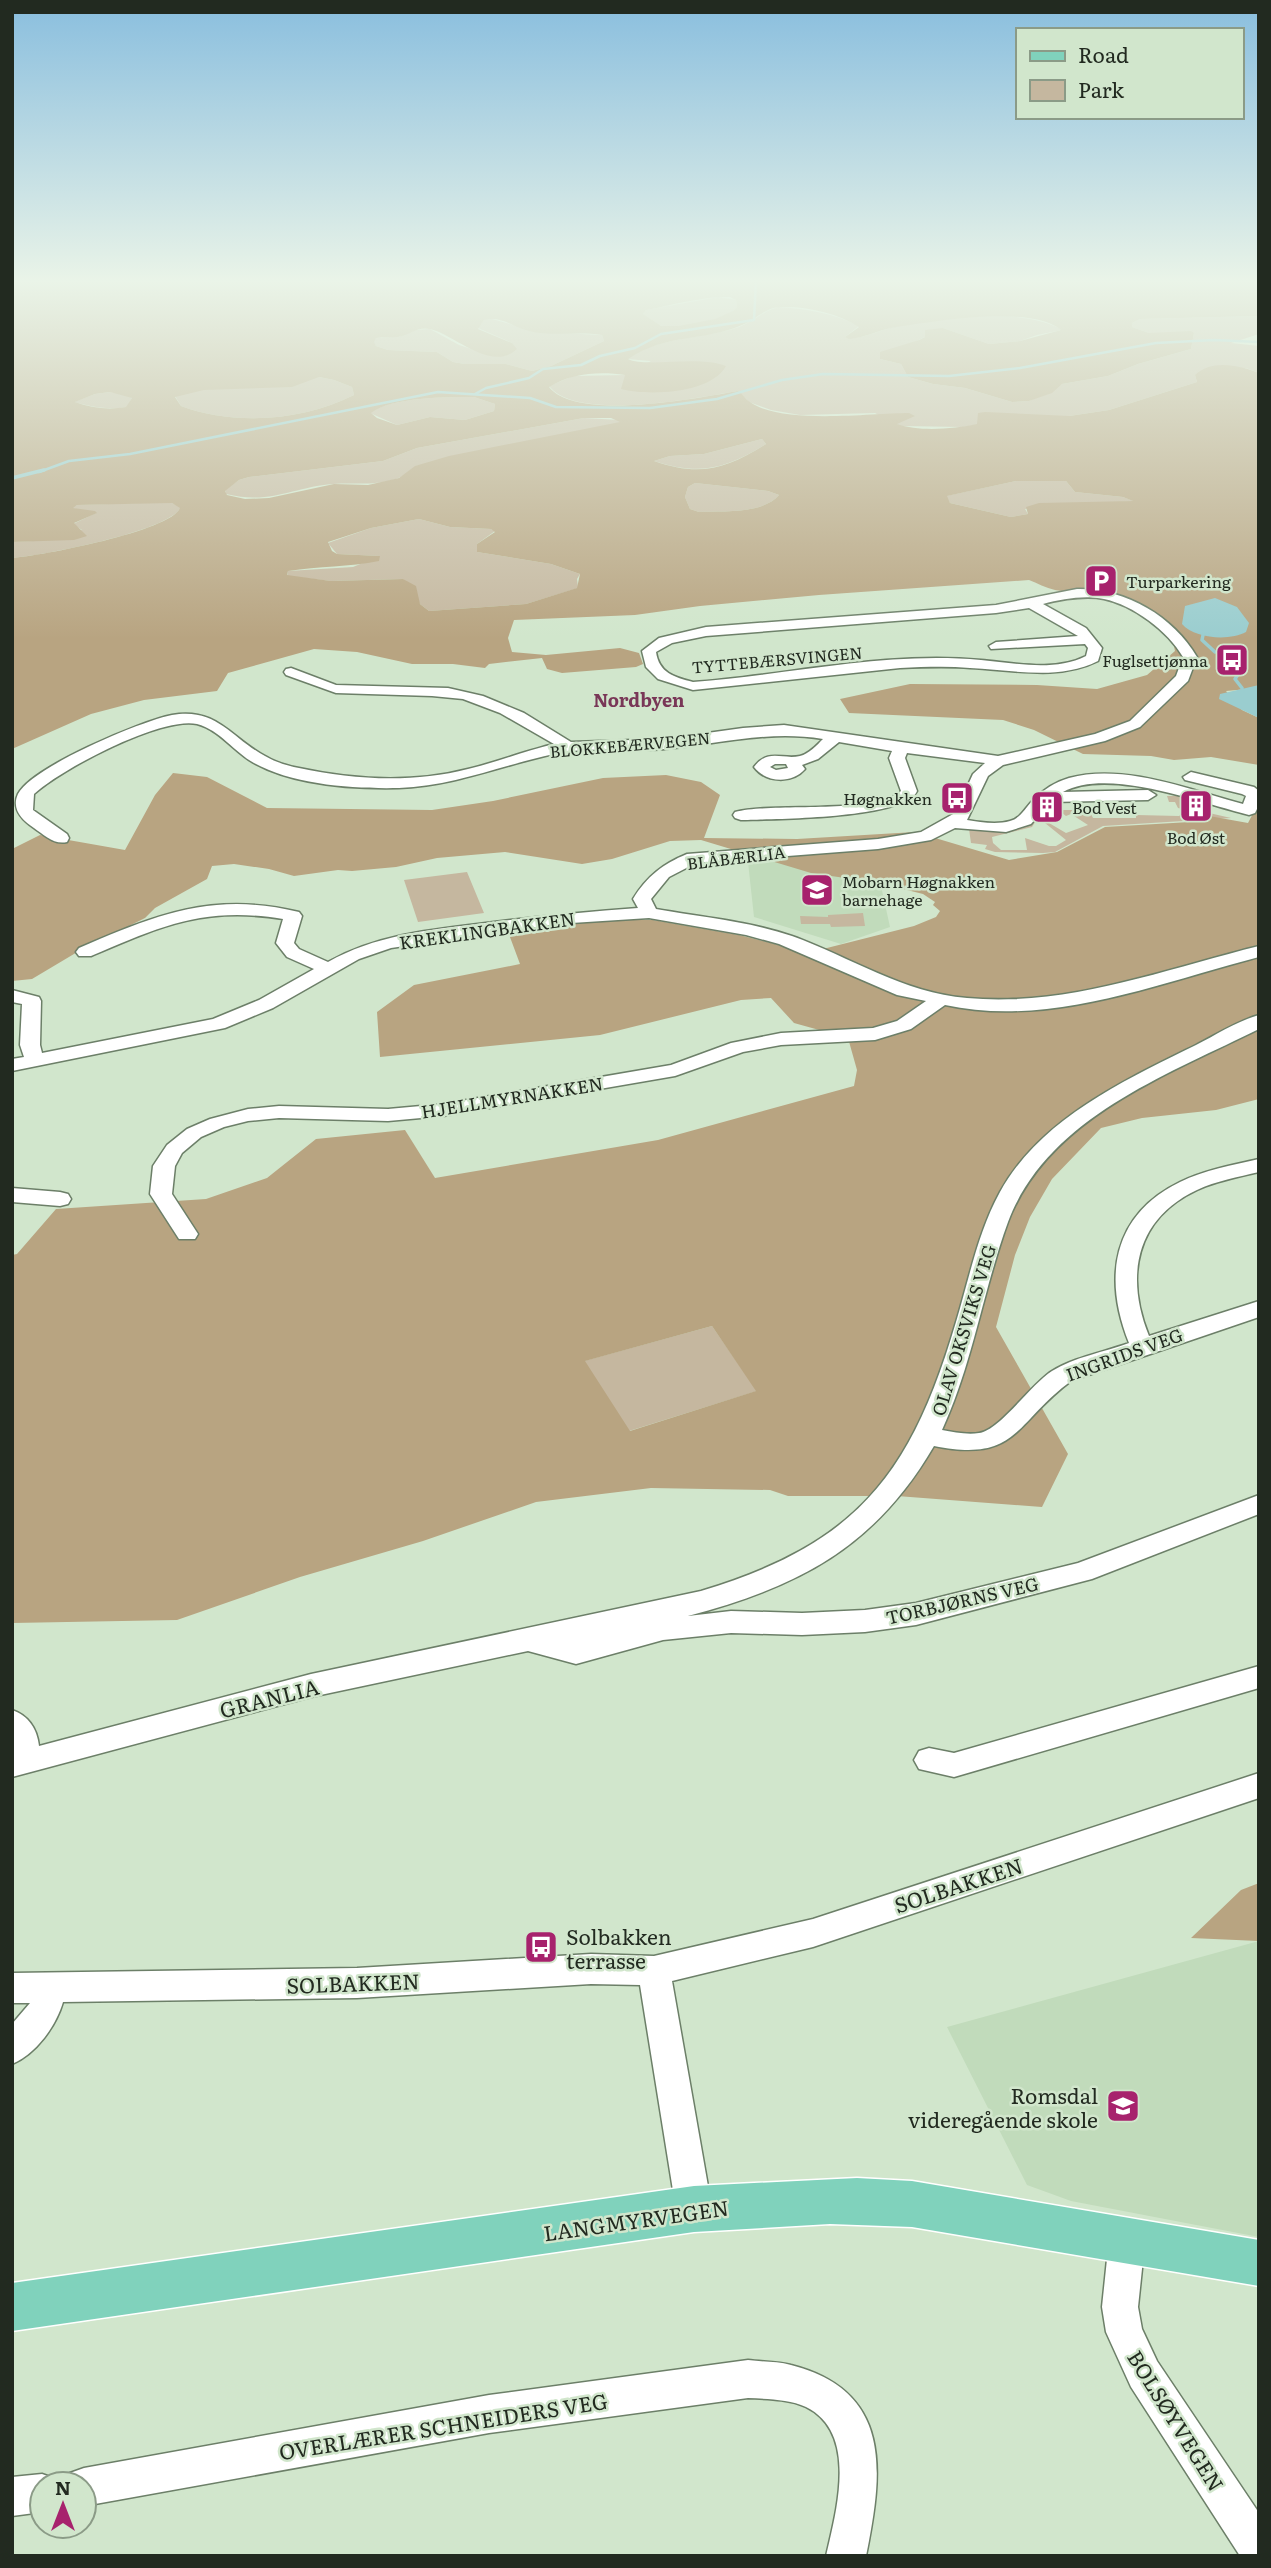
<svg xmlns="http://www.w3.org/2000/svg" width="1271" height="2568" font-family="Literata,serif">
	<rect width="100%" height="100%" fill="#d1e6cc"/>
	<path fill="#c1dbbb" d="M 874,854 L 890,927 L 841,944 L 754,917 L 748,862 Z
		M 1259,1941 L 1259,2237 L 1071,2201 L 1027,2185 L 947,2027 Z"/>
	<path fill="#c5b79f" d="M 718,297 L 736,300 L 737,307 C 724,323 682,329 662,326 C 654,325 649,319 643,314 L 646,310 Z
		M 778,307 C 807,309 833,313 859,326 L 845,337 C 861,340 872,333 887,329 C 933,317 1013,307 1057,327 L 1062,330 L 1037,335 L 1020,341 L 989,344 L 943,328 L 880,359 L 901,364 L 908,377 L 933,384 L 965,388 L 1012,402 L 1029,401 L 1062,384 L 1108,376 L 1138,364 L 1191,349 L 1194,333 L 1149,333 L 1132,327 L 1132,323 L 1140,319 L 1259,316 L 1259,334 L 1231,343 L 1259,346 L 1259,373 L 1246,368 L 1195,375 L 1197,382 L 1109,410 L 1069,416 L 1029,416 L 963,427 L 900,426 L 875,413 L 800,415 L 771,410 L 749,402 L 738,391 C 696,398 577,422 549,386 L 573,376 L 626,375 L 651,361 L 627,359 C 662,335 701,340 739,327 C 753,322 763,311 778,307 Z
		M 492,319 L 539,332 L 602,335 L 604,341 L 551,366 L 532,371 L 506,364 L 465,364 L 453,362 L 437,352 L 388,350 L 376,346 L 373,342 L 376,338 L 399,337 L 414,330 L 430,329 L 459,345 L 493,356 L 505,356 L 512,343 L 478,328 L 484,320 Z
		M 319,377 L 334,380 L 352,387 L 354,395 C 302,421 235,426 181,406 L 175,396 L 193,391 Z
		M 110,392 L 127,394 L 132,398 L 127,407 C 108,410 92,407 74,402 L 95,394 Z
		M 474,397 L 495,404 L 494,411 L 465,420 L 430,417 L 397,425 L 370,413 C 391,397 448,397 474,397 Z
		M 584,418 L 620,420 L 620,423 L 416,466 C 394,489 361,482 333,484 C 293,487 271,505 226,494 L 225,490 L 239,480 L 249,477 L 383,461 L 417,448 Z
		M 762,439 L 766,444 C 725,469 700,476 654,461 L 670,456 L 704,454 Z
		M 1016,481 L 1066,481 L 1075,492 L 1123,497 L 1134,501 L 1025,509 L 1028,514 L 1011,517 L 950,503 L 946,496 Z
		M 695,483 L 768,491 L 779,495 C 763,514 722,511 699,512 L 690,509 L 685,497 L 688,487 Z
		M 140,503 L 172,503 L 181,507 C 171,531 40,556 12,558 L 12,542 L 33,541 L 82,530 L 73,524 L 96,513 L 71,508 L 77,505 Z
		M 419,519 L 450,527 L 491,529 L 495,531 L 477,544 L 477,552 L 551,564 L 580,574 L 577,579 L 578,588 L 526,604 L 429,611 L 420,604 L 403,579 L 331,581 L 287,576 L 288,571 L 353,567 L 380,556 L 337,554 L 328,543 L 371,528 Z
		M 1167,796 L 1183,796 L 1184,802 L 1194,806 L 1196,810 L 1231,818 L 1103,826 L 1055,852 L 1043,853 L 995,852 L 985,849 L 987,845 L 971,843 L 969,829 L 1040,814 L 1032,827 L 992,837 L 993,843 L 1001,850 L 1027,850 L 1025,838 L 1049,846 L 1056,846 L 1066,840 L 1045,823 L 1046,818 L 1051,820 L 1049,823 L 1066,833 L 1088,825 L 1071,814 L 1066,816 L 1058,810 L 1089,810 L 1093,818 L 1136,818 L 1136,815 L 1179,816 L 1186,810 L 1178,808 L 1175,802 L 1169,802 Z
		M 467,872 L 484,913 L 418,922 L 404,880 Z
		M 863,913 L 865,926 L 831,927 L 830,924 L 801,924 L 800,916 L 828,917 L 828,915 Z
		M 712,1326 L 757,1391 L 629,1431 L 584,1361 Z"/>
	<path fill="#b8a481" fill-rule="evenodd" d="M 12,280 L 1259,280 L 1259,316 L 1140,319 L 1132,323 L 1132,327 L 1149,333 L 1191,331 L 1194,333 L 1191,349 L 1138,364 L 1108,376 L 1062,384 L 1052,393 L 1029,401 L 1012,402 L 965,388 L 933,384 L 908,377 L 901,364 L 880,359 L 880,352 L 919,340 L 925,337 L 925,330 L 943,328 L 989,344 L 1020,341 L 1061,330 C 1031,304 930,322 891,328 C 877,331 864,338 849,339 L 845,337 L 859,327 C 838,313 806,306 781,307 C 766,307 755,320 742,325 C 703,342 667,333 628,359 C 646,368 698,355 726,366 C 711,394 648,396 621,389 L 625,375 C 600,371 571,373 549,387 C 577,422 697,398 738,391 C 743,394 745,399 750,402 C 782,425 870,413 909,413 L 915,416 L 897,424 C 919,432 954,429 977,424 L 978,413 L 985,412 L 1069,416 L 1109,410 L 1197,382 L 1195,375 C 1211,359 1240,365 1259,373 L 1259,688 L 1226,691 L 1242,710 L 1259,718 L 1259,765 L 1211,757 L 1174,760 L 1151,756 L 1083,754 L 1034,730 L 1003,720 L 849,713 L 840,699 L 910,684 L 1037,685 L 1097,689 L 1147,675 L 1175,651 C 1172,617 1111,596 1082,592 C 1073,591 1063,592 1055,590 C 1046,588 1037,583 1029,580 L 819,595 L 700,606 L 635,615 L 514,620 L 508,638 L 512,652 L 546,655 L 620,648 L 639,653 L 643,664 L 636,667 L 562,673 L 547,669 L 542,658 L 489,664 L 485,668 L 453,664 L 412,664 L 357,652 L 314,649 L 228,673 L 217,691 L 144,700 L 91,714 L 12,749 L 12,558 C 40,556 171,531 180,508 L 172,503 L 77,505 L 73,508 L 95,511 L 97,513 L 74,523 L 87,536 L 74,540 L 12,542 ZM 730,297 L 736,300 L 737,307 L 733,311 L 715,319 L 679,326 L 661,326 L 643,314 L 646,310 C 673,305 703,296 730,297 ZM 492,319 C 506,319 515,328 529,331 C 553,337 578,331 602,335 L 604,341 L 551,366 L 532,371 L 506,364 L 465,364 L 453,362 L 437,352 L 388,350 L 376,346 L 374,342 L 376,338 C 383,337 391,338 398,337 C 409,335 418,326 430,329 C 454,334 491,373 517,349 L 512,343 L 478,329 L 484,320 ZM 319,377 L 334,380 L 352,387 L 354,395 C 302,421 235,426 181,406 L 175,397 L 204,390 L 292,387 ZM 110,392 L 132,398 L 126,407 C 109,410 91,408 75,402 L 95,394 ZM 474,397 L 495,404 L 494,411 L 465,420 L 430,417 L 397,425 L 377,418 L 371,413 C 391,397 448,397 474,397 ZM 584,418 L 611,418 L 620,422 L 449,456 L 415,466 L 399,478 L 368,485 L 334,484 L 269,498 L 245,499 L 227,495 L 225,491 L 239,480 L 249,477 L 383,461 L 417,448 ZM 762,439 L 766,444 C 726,469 700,477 654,461 L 670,456 L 704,454 ZM 1016,481 L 1066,481 L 1075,492 L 1123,497 L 1133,501 L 1039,503 L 1026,507 L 1028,514 L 1011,517 L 950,503 L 947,496 ZM 695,483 L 768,491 L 779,495 C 763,514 722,511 699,512 L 690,509 L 685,497 L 688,487 ZM 419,519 L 450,527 L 491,529 L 495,532 L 477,544 L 477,552 L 551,564 L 580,574 L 577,588 L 526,604 L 429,611 L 420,604 L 416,586 L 403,579 L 331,581 L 287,575 L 288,571 C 319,566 349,567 379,561 L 380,556 L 337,554 L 332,551 L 328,542 L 371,528 Z
		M 173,773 L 207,777 L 267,808 L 432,810 L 493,801 L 603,778 L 666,775 L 701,782 L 720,795 L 704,838 L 797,839 L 915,832 L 1009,860 L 1057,852 L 1105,827 L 1190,822 L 1198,814 L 1248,823 L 1259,802 L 1259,1099 L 1216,1110 L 1142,1118 L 1101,1128 L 1052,1179 L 1030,1217 L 1015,1255 L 996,1327 L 1068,1454 L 1042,1507 L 897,1496 L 788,1496 L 770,1490 L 651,1488 L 536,1502 L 423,1541 L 300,1577 L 177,1620 L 12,1623 L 12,1255 L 17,1254 L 56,1209 L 206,1199 L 267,1178 L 316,1139 L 405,1130 L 435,1178 L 658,1140 L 854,1086 L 857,1070 L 848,1038 L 794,1023 L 771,998 L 741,1000 L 600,1035 L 380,1057 L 377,1012 L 414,985 L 520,964 L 507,929 L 624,919 L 653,920 L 739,935 L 794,949 L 823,949 L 914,926 L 936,917 L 940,911 L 933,905 L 935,902 L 923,894 L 879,883 L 811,873 L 701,840 L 670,841 L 612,859 L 582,864 L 505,852 L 437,858 L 396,867 L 352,871 L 338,870 L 294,876 L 269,869 L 234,864 L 212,866 L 207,879 L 155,908 L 145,918 L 79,951 L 32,979 L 12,981 L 12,849 L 40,835 L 125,850 L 155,795 ZM 712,1326 L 756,1391 L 630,1431 L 585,1361 Z
		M 1259,1883 L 1259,1941 L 1191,1938 L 1241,1890 Z"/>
	<path fill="#9acdcf" d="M 1215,598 L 1237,607 L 1249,623 L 1246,632 C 1230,641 1195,639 1182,624 L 1185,606 Z
		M 1259,685 L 1259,718 L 1219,699 L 1220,694 Z"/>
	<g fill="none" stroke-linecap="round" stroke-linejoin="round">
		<path stroke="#9acdcf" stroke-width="2.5" d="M 475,394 L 486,388 L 529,378 L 543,369 L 581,365 L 600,356 L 635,348 L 661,334 L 754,320 L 756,280
			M 39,472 L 69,461 L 130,454 L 438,392 L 530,398 L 556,407 L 650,408 L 717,399 L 782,380 L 823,374 L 949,376 L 1020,368 L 1156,343 L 1214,340 L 1259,342"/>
		<path stroke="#9acdcf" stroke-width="3.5" d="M 12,478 L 44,470
			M 1203,635 L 1202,640 L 1215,652
			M 1225,663 L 1232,671 L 1239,673 L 1235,679 L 1242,688"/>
		<defs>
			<path id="minor" d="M 1077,589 C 1125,588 1173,616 1197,657 L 1188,681 L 1140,727 L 1105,741 L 1003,765 L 988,776 L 967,820 C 980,822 996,825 1010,821 C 1021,818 1025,808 1033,800 C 1043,790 1055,782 1069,778 C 1124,763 1190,790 1243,804 L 1246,796 L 1242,794 L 1185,780 L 1183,777 L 1191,772 L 1254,787 L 1259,791 L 1259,805 L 1255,813 L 1249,815 C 1200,803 1109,767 1063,792 L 1148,790 L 1156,795 L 1148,800 L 1050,802 L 1031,824 L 1006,832 L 955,828 L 931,840 L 878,849 L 696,863 L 669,877 L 651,899 L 656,909 C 701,917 748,921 792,936 C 850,957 904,993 967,998 C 1068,1007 1162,970 1259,946 L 1259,957 C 1159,983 1049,1028 945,1005 L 911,1029 L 875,1040 L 781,1045 L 743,1052 L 675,1076 L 443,1116 L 388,1121 L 279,1118 L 248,1121 L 224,1127 L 201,1137 L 182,1153 L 175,1166 L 172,1194 L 198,1234 L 195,1239 L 179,1239 L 150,1194 L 153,1166 L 167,1145 L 187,1129 L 210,1119 L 248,1109 L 279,1106 L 388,1109 L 443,1104 L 671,1065 L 731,1043 L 781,1033 L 873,1028 L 897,1021 L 926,1001 L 897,995 L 779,944 L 746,935 L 649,918 L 556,924 L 391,948 L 359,959 L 273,1008 L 225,1028 L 12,1071 L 12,1059 L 24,1057 L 20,1045 L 22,1004 L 12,1002 L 12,990 L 39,997 L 41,1001 L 40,1045 L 42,1053 L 213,1019 L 259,1000 L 314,969 L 287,957 L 276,943 L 283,919 C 205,906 161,926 91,956 L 79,956 L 76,952 L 79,948 C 156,915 213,891 299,912 L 302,916 L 294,943 L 299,949 L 328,962 C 374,936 426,930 478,924 C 531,917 584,912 638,908 L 633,899 C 647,876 663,864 687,854 L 878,839 L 921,832 L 955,813 L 973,774 L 985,763 L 907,753 L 905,758 L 917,791 C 906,819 771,819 741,820 L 735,818 L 733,815 L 735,812 C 773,802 875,815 901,791 L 889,758 L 892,751 L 839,742 L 818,759 L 802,765 L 805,769 C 792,784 766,783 754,767 C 768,748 782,760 800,756 C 809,754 817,745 823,739 C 768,730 720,744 665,749 C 628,752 591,746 554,754 C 502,765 454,786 399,788 C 354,789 294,785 254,763 C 234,752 220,730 197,724 C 162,716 61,769 34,794 L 33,810 L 67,834 L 69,838 L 67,842 C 54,845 44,835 34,828 C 22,820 11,809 18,794 C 32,767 141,721 172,715 C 217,707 231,738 265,756 C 275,762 288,766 299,768 C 354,780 414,783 468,769 C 497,762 525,751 554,744 L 500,713 L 463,699 L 432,696 L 336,693 L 286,675 L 284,672 L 286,669 L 291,668 L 336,685 L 448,688 L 483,696 L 524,713 L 571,742 L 664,739 L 743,728 L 784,725 L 998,756 L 1095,734 L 1130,721 L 1176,676 L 1183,657 C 1168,631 1133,605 1104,599 C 1084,595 1063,599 1043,604 L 1086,628 L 1102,648 L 1098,661 C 1058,681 1014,670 970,668 C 947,666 924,667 900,668 L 693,690 L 658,679 L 646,667 L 642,651 L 659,638 L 706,627 L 996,605 ZM 1029,608 L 1078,636 L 996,642 L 989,646 L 991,649 L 1085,644 L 1088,648 L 1086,656 C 1054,672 1015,663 981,660 C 885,651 789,675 693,682 C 674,677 659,673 656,652 L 672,643 L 706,636 L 996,613 ZM 775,764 L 786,764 L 788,768 L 776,770 L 770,767 Z
				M 1259,1015 L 1259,1029 C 1167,1075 1047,1118 1008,1222 C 983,1290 973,1363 942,1430 C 954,1432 967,1435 979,1433 C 1000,1430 1031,1384 1052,1371 C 1074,1357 1105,1352 1129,1343 C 1103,1278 1112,1215 1180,1182 C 1204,1170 1233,1165 1259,1159 L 1259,1172 C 1238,1177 1216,1181 1197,1190 C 1135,1219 1125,1277 1149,1336 L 1259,1301 L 1259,1317 L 1071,1381 C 1014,1423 1018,1463 934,1446 C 875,1547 799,1587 688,1616 L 731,1611 L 802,1613 L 865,1610 L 916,1603 L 1078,1563 L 1259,1495 L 1259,1514 L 1092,1579 L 916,1625 L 865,1632 L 802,1635 L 731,1633 L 663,1640 L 576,1664 L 528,1651 L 311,1697 L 12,1777 L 12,1710 C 29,1716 37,1729 39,1746 L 311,1674 L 701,1591 C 857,1544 911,1475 956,1322 C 969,1279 978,1232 1000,1192 C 1040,1119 1125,1080 1196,1045 C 1216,1035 1237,1021 1259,1015 Z
				M 12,1188 L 60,1192 L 68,1194 L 71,1199 L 68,1204 L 60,1206 L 12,1202 Z
				M 1259,1666 L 1259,1688 L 954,1777 L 919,1769 L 914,1760 L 919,1751 L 929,1748 L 954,1753 Z
				M 1259,1773 L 1259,1798 L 813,1947 L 672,1981 L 712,2209 L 706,2221 L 694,2227 L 682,2221 L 676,2209 L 640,1985 L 591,1984 L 357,1998 L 63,2002 C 56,2026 36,2054 12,2064 L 12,2024 L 30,2003 L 12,2003 L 12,1973 L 357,1968 L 591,1954 L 654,1956 L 813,1919 Z
				M 1127,2222 L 1140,2227 L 1145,2240 L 1138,2307 L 1142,2329 L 1157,2361 L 1259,2513 L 1259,2556 L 1240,2556 L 1131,2387 L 1106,2332 L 1102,2307 L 1109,2240 L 1114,2227 Z
				M 748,2360 C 762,2362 777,2361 791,2365 C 893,2391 883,2472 866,2556 L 826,2556 C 836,2512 859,2433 806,2407 C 789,2399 767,2399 748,2398 L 489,2433 L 84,2506 L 84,2484 L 66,2484 L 70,2473 L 84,2468 L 489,2395 Z
				M 42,2474 L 56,2479 L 58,2484 L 42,2484 L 42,2512 L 12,2516 L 12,2477 Z"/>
			<path id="major" d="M 857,2178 L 912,2181 L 1259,2240 L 1259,2286 L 912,2227 L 830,2224 L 694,2232 L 12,2331 L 12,2283 L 694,2186 Z"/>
		</defs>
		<use href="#minor" stroke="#6c7f68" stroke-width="3"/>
		<use href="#major" stroke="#fff" stroke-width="3"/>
		<use href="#minor" fill="#fff" fill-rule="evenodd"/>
		<use href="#major" fill="#80d2bc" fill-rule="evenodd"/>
	</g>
	<linearGradient id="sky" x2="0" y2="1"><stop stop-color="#89bede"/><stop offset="0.44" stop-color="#eaf4e8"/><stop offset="1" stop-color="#eaf4e8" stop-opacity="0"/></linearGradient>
	<rect width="1271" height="639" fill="url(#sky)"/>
	<defs>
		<symbol id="parking-square" viewBox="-11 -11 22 22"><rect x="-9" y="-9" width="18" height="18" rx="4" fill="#a7226d" stroke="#d1e6cc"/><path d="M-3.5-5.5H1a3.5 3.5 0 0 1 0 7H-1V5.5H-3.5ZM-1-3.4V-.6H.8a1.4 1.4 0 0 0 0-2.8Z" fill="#fff"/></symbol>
		<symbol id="bus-square" viewBox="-11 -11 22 22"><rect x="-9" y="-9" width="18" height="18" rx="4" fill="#a7226d" stroke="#d1e6cc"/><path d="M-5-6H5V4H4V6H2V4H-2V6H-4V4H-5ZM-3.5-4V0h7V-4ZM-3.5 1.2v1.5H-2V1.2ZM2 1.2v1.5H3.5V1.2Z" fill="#fff"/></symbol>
		<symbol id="building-square" viewBox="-11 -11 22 22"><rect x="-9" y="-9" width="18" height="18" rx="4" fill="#a7226d" stroke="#d1e6cc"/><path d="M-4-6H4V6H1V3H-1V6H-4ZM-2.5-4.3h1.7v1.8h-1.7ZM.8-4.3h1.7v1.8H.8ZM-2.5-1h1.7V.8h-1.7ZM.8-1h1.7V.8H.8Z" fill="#fff"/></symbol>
		<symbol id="school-square" viewBox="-11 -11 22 22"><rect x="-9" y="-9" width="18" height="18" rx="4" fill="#a7226d" stroke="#d1e6cc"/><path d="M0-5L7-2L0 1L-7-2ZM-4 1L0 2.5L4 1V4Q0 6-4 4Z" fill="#fff"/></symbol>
	</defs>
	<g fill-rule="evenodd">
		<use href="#parking-square" x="1082" y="562" width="38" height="38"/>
		<use href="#bus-square" x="1213" y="641" width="38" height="38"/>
		<use href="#bus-square" x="938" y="779" width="38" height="38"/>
		<use href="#building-square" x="1177" y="787" width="38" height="38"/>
		<use href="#building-square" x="1028" y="788" width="38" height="38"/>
		<use href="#school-square" x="798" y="871" width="38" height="38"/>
		<use href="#bus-square" x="522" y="1928" width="38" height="38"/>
		<use href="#school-square" x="1104" y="2087" width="38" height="38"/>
	</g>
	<g text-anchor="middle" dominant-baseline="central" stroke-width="5" stroke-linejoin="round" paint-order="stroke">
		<g font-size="16" fill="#222a20" stroke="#d1e6cc" text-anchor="start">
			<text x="1126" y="581">Turparkering</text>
			<text x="1208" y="660" text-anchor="end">Fuglsettjønna</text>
			<text x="932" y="798" text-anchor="end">Høgnakken</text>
			<text x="1072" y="807">Bod Vest</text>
			<text x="1196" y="837" text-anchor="middle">Bod Øst</text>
			<text x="842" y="881">Mobarn Høgnakken<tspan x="842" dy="18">barnehage</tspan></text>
		</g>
		<g font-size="16" fill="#222a20" stroke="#d1e6cc">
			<text transform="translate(777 659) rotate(-5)">TYTTEBÆRSVINGEN</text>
			<text transform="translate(630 744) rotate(-5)">BLOKKEBÆRVEGEN</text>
			<text transform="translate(736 857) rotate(-7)">BLÅBÆRLIA</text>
		</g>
		<g font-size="18" font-weight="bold" fill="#793757" stroke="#d1e6cc">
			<text x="639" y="699">Nordbyen</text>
		</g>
		<g font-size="18" fill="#222a20" stroke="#d1e6cc">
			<text transform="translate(487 930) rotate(-8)">KREKLINGBAKKEN</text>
			<text transform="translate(512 1097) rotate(-9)">HJELLMYRNAKKEN</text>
			<text transform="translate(963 1330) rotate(-73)">OLAV OKSVIKS VEG</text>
			<text transform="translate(1124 1354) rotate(-20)">INGRIDS VEG</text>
			<text transform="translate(962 1600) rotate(-13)">TORBJØRNS VEG</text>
		</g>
		<g font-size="21" fill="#222a20" stroke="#d1e6cc">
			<text transform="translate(269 1697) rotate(-14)">GRANLIA</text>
			<text transform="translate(958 1884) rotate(-18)">SOLBAKKEN</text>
			<text transform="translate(353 1982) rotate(-2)">SOLBAKKEN</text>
			<text transform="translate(636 2219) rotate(-8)">LANGMYRVEGEN</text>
			<text transform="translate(1177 2420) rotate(58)">BOLSØYVEGEN</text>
			<text transform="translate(443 2425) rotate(-9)">OVERLÆRER SCHNEIDERS VEG</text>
		</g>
		<g font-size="21" fill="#222a20" stroke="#d1e6cc" text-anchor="start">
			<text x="566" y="1935">Solbakken<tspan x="566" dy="24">terrasse</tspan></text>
			<text x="1098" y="2094" text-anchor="end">Romsdal<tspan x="1098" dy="24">videregående skole</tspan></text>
		</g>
	</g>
	<rect width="1271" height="2568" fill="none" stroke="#222a20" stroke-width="28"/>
	<rect x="1016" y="28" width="228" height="91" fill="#d1e6cc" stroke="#8b9b87" stroke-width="2"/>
	<rect x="1030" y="51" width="35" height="10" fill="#80d2bc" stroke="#8b9b87" stroke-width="2"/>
	<text x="1078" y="63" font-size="21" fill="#222a20">Road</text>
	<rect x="1030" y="80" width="35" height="21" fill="#c5b79f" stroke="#8b9b87" stroke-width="2"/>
	<text x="1078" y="98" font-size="21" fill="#222a20">Park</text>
	<g transform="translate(63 2505)"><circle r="33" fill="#d1e6cc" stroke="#8b9b87" stroke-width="2"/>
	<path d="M0-5L12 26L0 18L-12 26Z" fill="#a7226d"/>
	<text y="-10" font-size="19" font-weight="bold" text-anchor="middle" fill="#222a20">N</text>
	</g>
</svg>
